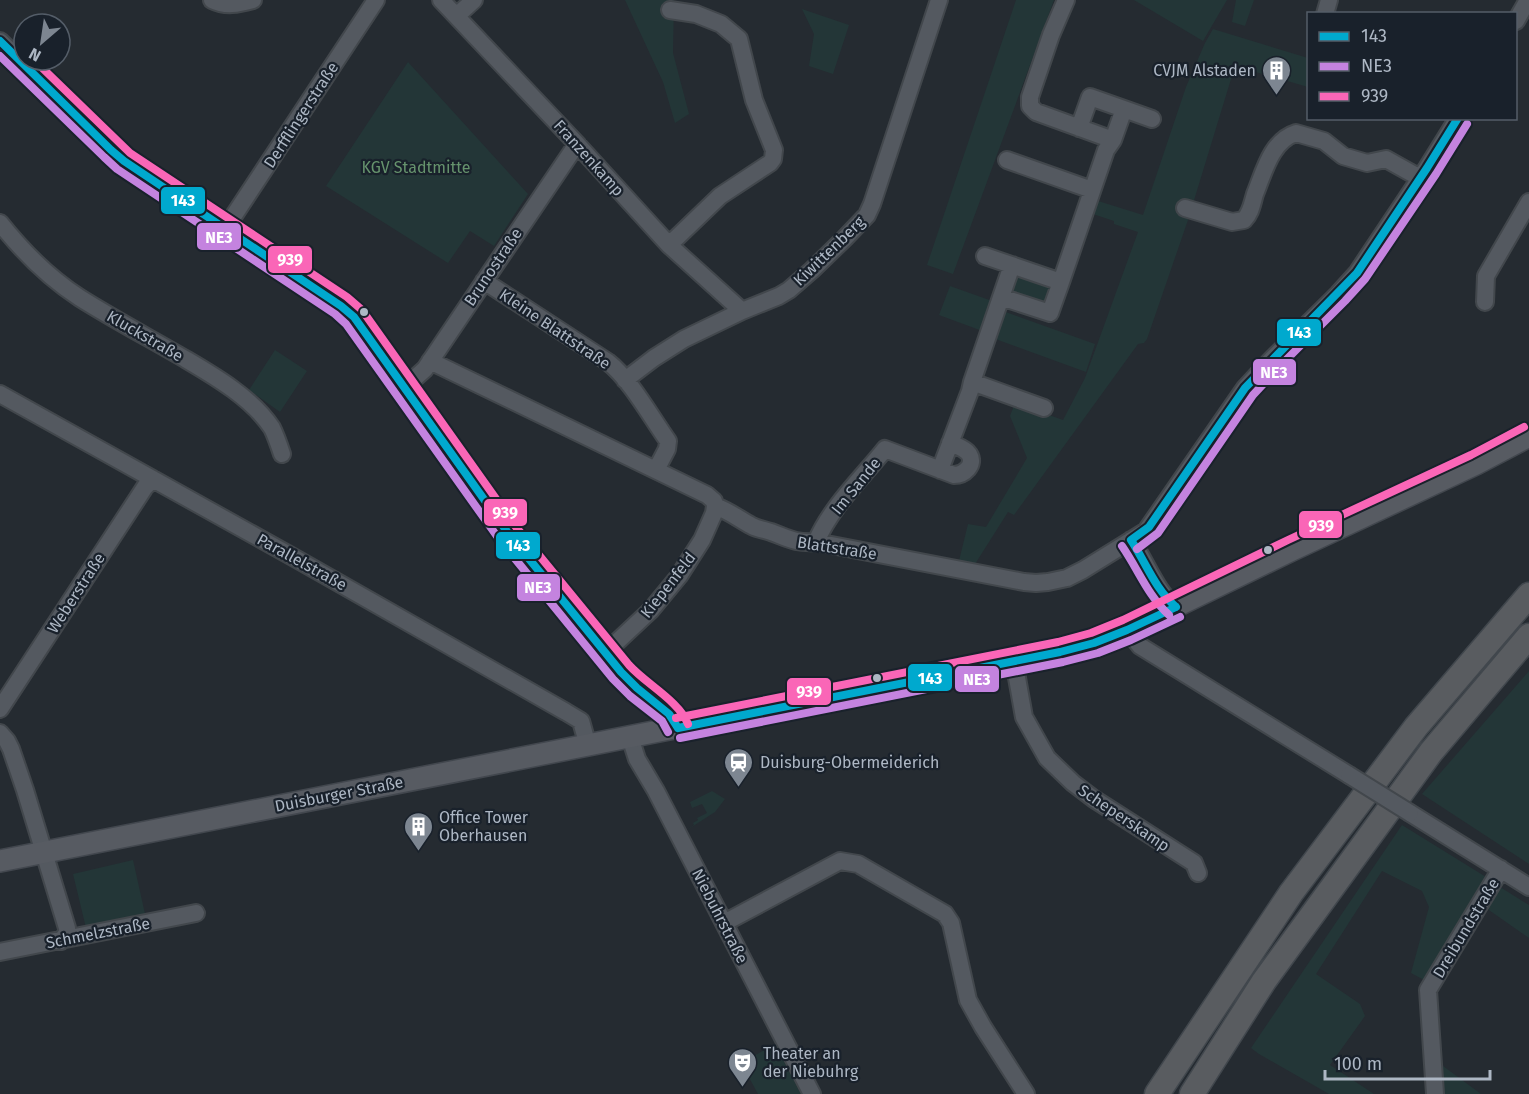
<svg xmlns="http://www.w3.org/2000/svg" width="1529" height="1094" font-family="'Fira Sans',sans-serif">
	<rect width="100%" height="100%" fill="#252b31"/>
	<path fill="#233637" d="M 625,0 L 674,0 L 673,53 L 689,114 L 675,123 L 663,82 Z
		M 1016,0 L 1054,0 L 953,274 L 927,265 Z
		M 1134,0 L 1227,0 L 1203,41 Z
		M 1236,0 L 1254,0 L 1245,26 L 1232,22 Z
		M 802,9 L 849,25 L 833,74 L 809,66 L 814,34 Z
		M 1213,29 L 1308,58 L 1308,87 L 1235,66 L 1188,220 L 1147,339 L 1144,343 L 1138,344 L 1014,515 L 1008,512 L 970,572 L 957,569 L 968,524 L 986,527 L 1027,458 L 1010,416 L 1015,403 L 1063,420 L 1085,378 L 1138,232 L 1114,224 L 1114,221 L 1090,213 L 1095,200 L 1143,215 L 1186,87 L 1205,43 Z
		M 408,62 L 528,194 L 494,246 L 470,231 L 448,263 L 326,186 Z
		M 1015,272 L 1054,284 L 1049,304 L 1011,295 Z
		M 950,286 L 995,302 L 985,332 L 939,315 Z
		M 1003,311 L 1095,344 L 1086,372 L 990,337 Z
		M 275,350 L 307,371 L 280,412 L 249,390 Z
		M 1529,671 L 1529,864 L 1422,794 Z
		M 712,791 L 725,799 L 715,812 L 687,830 L 694,825 L 693,823 L 698,820 L 697,818 L 707,813 L 702,804 L 692,808 L 690,802 Z
		M 1402,825 L 1486,877 L 1424,980 L 1411,973 L 1429,907 L 1422,891 L 1382,871 L 1316,974 L 1360,1004 L 1365,1016 L 1330,1065 L 1374,1094 L 1329,1094 L 1259,1054 L 1251,1048 Z
		M 133,860 L 145,914 L 86,928 L 73,874 Z
		M 1500,887 L 1529,905 L 1529,938 L 1486,908 Z
		M 775,1044 L 801,1094 L 758,1094 L 741,1063 Z
		M 1443,1066 L 1481,1094 L 1440,1094 L 1439,1067 Z"/>
	<g fill="none" stroke-linecap="round" stroke-linejoin="round">
		<defs>
			<path id="minor" d="M 212,0 C 226,7 238,4 253,0
				M 441,0 L 577,144 L 669,245 L 742,311
				M 455,14 L 462,11 L 474,0
				M 1325,14 L 1329,0
				M 1516,21 L 1528,0
				M 0,41 L 111,150 L 124,161 L 341,306 L 354,317 L 371,340 L 508,533 L 621,672 C 629,681 638,689 647,696 C 658,706 674,713 678,728
				M 1124,109 L 1152,119
				M 1079,128 L 1090,97 L 1124,109 L 1113,140
				M 1007,160 L 1092,190
				M 1185,208 L 1232,222 L 1244,220 C 1251,213 1252,204 1255,194 C 1264,172 1271,141 1296,133 L 1324,141 L 1343,156 L 1367,163 L 1386,159 L 1420,178
				M 0,223 C 23,252 49,278 80,298 C 115,320 151,339 187,360 C 216,377 253,399 272,428 C 276,436 279,445 282,454
				M 225,229 L 376,0
				M 669,245 L 720,196 L 770,163 L 773,159 L 774,150 L 754,100 L 739,39 L 721,24 L 696,14 L 670,10
				M 985,256 L 1061,282 L 1106,150 L 1113,140 L 1036,112 L 1030,106 L 1030,97 L 1051,35 L 1066,0
				M 484,281 L 608,362 C 630,379 651,417 668,441 L 667,449 L 656,470
				M 1001,297 L 1050,313 L 1061,282
				M 1485,302 L 1486,276 L 1529,202
				M 430,361 L 707,495 L 714,501 L 715,506
				M 625,380 L 654,358 L 684,339 L 742,311 L 779,296 L 789,290 L 812,270 L 845,238 L 867,215 L 872,204 L 939,0
				M 972,382 L 1044,408
				M 405,387 L 425,369 L 577,144
				M 0,394 L 293,557 L 566,712 L 581,721 L 588,746
				M 940,470 L 970,391 L 972,382 L 1012,265
				M 715,506 C 729,511 739,519 752,526 C 758,529 765,530 771,532 C 790,539 794,543 816,542 L 1024,582 L 1036,583 L 1048,582 L 1067,578 L 1083,570 L 1146,531 L 1245,388 L 1271,360 L 1338,294 L 1357,273 L 1427,168 L 1458,118
				M 1131,540 C 1146,561 1156,592 1176,607
				M 816,542 C 831,507 861,479 885,449 L 954,475 C 964,475 976,465 969,454 C 965,448 956,446 950,443
				M 1127,630 L 1140,646 L 1349,775
				M 605,653 L 651,610 L 679,576 L 702,540 L 714,513 L 715,506
				M 1014,661 L 1024,717 L 1047,758 L 1073,783 L 1094,799 L 1194,863 L 1198,873
				M 0,709 L 145,487 L 153,479
				M 0,733 L 7,741 L 11,749 L 25,790 L 67,928 L 67,933 L 61,941
				M 630,737 L 637,759 L 656,791 L 812,1094
				M 1410,813 L 1529,887
				M 724,923 L 840,861 L 858,864 L 945,914 L 951,923 L 968,1000 L 983,1027 L 1026,1094
				M 0,952 L 196,913
				M 1435,1094 L 1428,990 L 1501,869"/>
			<path id="major" d="M 0,861 L 1014,661 L 1094,643 L 1127,630 L 1292,550 L 1476,464 L 1529,436"/>
			<path id="highway" d="M 1157,1094 L 1291,893 L 1416,727 L 1529,595
				M 1192,1094 L 1264,981 L 1431,752 L 1529,636"/>
		</defs>
		<use href="#minor" stroke="#42474c" stroke-width="20"/>
		<use href="#major" stroke="#42474e" stroke-width="24"/>
		<use href="#highway" stroke="#41474d" stroke-width="27"/>
		<use href="#minor" stroke="#545960" stroke-width="16"/>
		<use href="#major" stroke="#575b62" stroke-width="21"/>
		<use href="#highway" stroke="#595c60" stroke-width="24"/>
		<defs>
			<path id="minor-bridge" d="M 1349,775 L 1410,813"/>
		</defs>
		<use href="#minor-bridge" stroke="#42474c" stroke-width="20" stroke-linecap="butt"/>
		<use href="#minor-bridge" stroke="#545960" stroke-width="16"/>
		<defs>
			<path id="bus-1" d="M 0,41 L 111,150 L 124,161 L 341,306 L 354,317 L 508,533 L 621,672 L 637,688 L 669,714 L 678,728
				M 1131,540 L 1149,527 L 1245,388 L 1357,273 L 1427,168 L 1458,118
				M 1131,540 C 1146,563 1155,589 1176,607
				M 678,728 L 1060,652 L 1094,643 L 1127,630 L 1176,607"/>
			<path id="bus-2" d="M 0,56 L 104,157 L 117,169 L 335,314 L 346,324 L 499,539 L 613,679 L 630,696 L 662,721 L 668,732
				M 1122,546 C 1138,569 1148,596 1169,615
				M 1137,549 L 1158,533 L 1253,395 L 1279,367 L 1345,301 L 1365,279 L 1436,174 L 1467,124
				M 680,738 L 1063,662 L 1098,653 L 1131,640 L 1180,617"/>
			<path id="bus-3" d="M 34,60 L 130,153 L 347,297 L 362,310 L 516,527 L 629,665 C 646,684 679,701 688,724
				M 676,718 L 1058,642 L 1091,633 L 1123,620 L 1288,540 L 1471,455 L 1524,427"/>
		</defs>
		<use href="#bus-1" stroke="#19212b" stroke-width="12"/>
		<use href="#bus-2" stroke="#19212b" stroke-width="12"/>
		<use href="#bus-3" stroke="#19212b" stroke-width="12"/>
		<use href="#bus-1" stroke="#00a9ce" stroke-width="8"/>
		<use href="#bus-2" stroke="#c483df" stroke-width="8"/>
		<use href="#bus-3" stroke="#fa66b7" stroke-width="8"/>
	</g>
	<defs>
		<symbol id="building-pin" viewBox="-11 -11 22 30"><path d="M0 17L-7.5 6A9.5 9.5 0 1 1 7.5 6Z" fill="#7d8691" stroke="#19212b"/><path d="M-4-6H4V6H1V3H-1V6H-4ZM-2.5-4.3h1.7v1.8h-1.7ZM.8-4.3h1.7v1.8H.8ZM-2.5-1h1.7V.8h-1.7ZM.8-1h1.7V.8H.8Z" fill="#fff"/></symbol>
		<symbol id="station-pin" viewBox="-11 -11 22 30"><path d="M0 17L-7.5 6A9.5 9.5 0 1 1 7.5 6Z" fill="#7d8691" stroke="#19212b"/><path d="M-3-6H3Q5-6 5-4V2Q5 4 3 4L4.5 6H3L1.5 4h-3L-3 6H-4.5L-3 4Q-5 4-5 2V-4Q-5-6-3-6ZM-3.5-4v3h7v-3ZM-3.5 1v1.5H-2V1ZM2 1v1.5H3.5V1Z" fill="#fff"/></symbol>
		<symbol id="theatre-pin" viewBox="-11 -11 22 30"><path d="M0 17L-7.5 6A9.5 9.5 0 1 1 7.5 6Z" fill="#7d8691" stroke="#19212b"/><path d="M-5-5.5Q0-4 5-5.5V0Q5 5 0 6Q-5 5-5 0ZM-3.3-2.5H-1v1.5H-3.3ZM1-2.5H3.3v1.5H1ZM-2.8 1Q0 5.5 2.8 1Z" fill="#fff"/></symbol>
	</defs>
	<g fill-rule="evenodd">
		<use href="#building-pin" x="1260" y="54" width="33" height="45"/>
		<use href="#station-pin" x="722" y="746" width="33" height="45"/>
		<use href="#building-pin" x="402" y="810" width="33" height="45"/>
		<use href="#theatre-pin" x="726" y="1046" width="33" height="45"/>
	</g>
	<g fill="#adb7c4" stroke="#19212b" stroke-width="2">
		<circle cx="364" cy="312" r="5"/>
		<circle cx="1268" cy="550" r="5"/>
		<circle cx="877" cy="678" r="5"/>
	</g>
	<g text-anchor="middle" dominant-baseline="central" stroke-width="4.5" stroke-linejoin="round" paint-order="stroke">
		<g font-size="16" fill="#adb7c4" stroke="#19212b" text-anchor="start">
			<text x="1256" y="70" text-anchor="end">CVJM Alstaden</text>
			<text x="760" y="762">Duisburg-Obermeiderich</text>
			<text x="439" y="817">Office Tower<tspan x="439" dy="18">Oberhausen</tspan></text>
			<text x="763" y="1053">Theater an<tspan x="763" dy="18">der Niebuhrg</tspan></text>
		</g>
		<g font-size="16" fill="#adb7c4" stroke="#19212b">
			<text transform="translate(301 115) rotate(-57)">Derfflingerstraße</text>
			<text transform="translate(589 158) rotate(48)">Franzenkamp</text>
			<text transform="translate(829 251) rotate(-44)">Kiwittenberg</text>
			<text transform="translate(493 267) rotate(-56)">Brunostraße</text>
			<text transform="translate(555 329) rotate(34)">Kleine Blattstraße</text>
			<text transform="translate(145 336) rotate(30)">Kluckstraße</text>
			<text transform="translate(856 486) rotate(-51)">Im Sande</text>
			<text transform="translate(837 548) rotate(9)">Blattstraße</text>
			<text transform="translate(302 562) rotate(29)">Parallelstraße</text>
			<text transform="translate(668 585) rotate(-52)">Kiepenfeld</text>
			<text transform="translate(76 593) rotate(-57)">Weberstraße</text>
			<text transform="translate(339 794) rotate(-11)">Duisburger Straße</text>
			<text transform="translate(1124 818) rotate(34)">Scheperskamp</text>
			<text transform="translate(720 916) rotate(63)">Niebuhrstraße</text>
			<text transform="translate(1466 928) rotate(-59)">Dreibundstraße</text>
			<text transform="translate(98 933) rotate(-11)">Schmelzstraße</text>
		</g>
		<g font-size="16" fill="#66936d" stroke="#19212b">
			<text x="416" y="167">KGV Stadtmitte</text>
		</g>
	</g>
	<g stroke="#19212b" stroke-width="2">
		<rect x="160" y="186" width="46" height="29" rx="6" fill="#00a9ce"/>
		<rect x="196" y="222" width="46" height="29" rx="6" fill="#c483df"/>
		<rect x="267" y="245" width="46" height="29" rx="6" fill="#fa66b7"/>
		<rect x="1276" y="318" width="46" height="29" rx="6" fill="#00a9ce"/>
		<rect x="1252" y="358" width="45" height="28" rx="6" fill="#c483df"/>
		<rect x="483" y="498" width="45" height="29" rx="6" fill="#fa66b7"/>
		<rect x="1298" y="510" width="45" height="29" rx="6" fill="#fa66b7"/>
		<rect x="495" y="531" width="46" height="29" rx="6" fill="#00a9ce"/>
		<rect x="516" y="573" width="45" height="29" rx="6" fill="#c483df"/>
		<rect x="907" y="663" width="46" height="29" rx="6" fill="#00a9ce"/>
		<rect x="954" y="665" width="46" height="28" rx="6" fill="#c483df"/>
		<rect x="786" y="677" width="46" height="29" rx="6" fill="#fa66b7"/>
	</g>
	<g font-size="16" text-anchor="middle" font-weight="bold" fill="#fff">
		<text x="183" y="206">143</text>
		<text x="219" y="243">NE3</text>
		<text x="290" y="265">939</text>
		<text x="1299" y="338">143</text>
		<text x="1274" y="378">NE3</text>
		<text x="505" y="518">939</text>
		<text x="1321" y="531">939</text>
		<text x="518" y="551">143</text>
		<text x="538" y="593">NE3</text>
		<text x="930" y="684">143</text>
		<text x="977" y="685">NE3</text>
		<text x="809" y="697">939</text>
	</g>
	<rect x="1307" y="12" width="210" height="108" fill="#19212b" stroke="#545d68" stroke-width="1.5"/>
	<rect x="1319" y="32" width="30" height="9" fill="#00a9ce" stroke="#545d68" stroke-width="1.5"/>
	<text x="1361" y="42" font-size="18" fill="#adb7c4">143</text>
	<rect x="1319" y="62" width="30" height="9" fill="#c483df" stroke="#545d68" stroke-width="1.5"/>
	<text x="1361" y="72" font-size="18" fill="#adb7c4">NE3</text>
	<rect x="1319" y="92" width="30" height="9" fill="#fa66b7" stroke="#545d68" stroke-width="1.5"/>
	<text x="1361" y="102" font-size="18" fill="#adb7c4">939</text>
	<g transform="translate(42 42) rotate(209)"><circle r="28" fill="#19212b" stroke="#545d68" stroke-width="1.5"/>
	<path d="M0-4.5L10 22L0 15L-10 22Z" fill="#7d8691"/>
	<text y="-9" font-size="16" font-weight="bold" text-anchor="middle" fill="#adb7c4">N</text>
	</g>
	<path d="M1325 1070v9h165v-9" fill="none" stroke="#adb7c4" stroke-width="3"/>
	<text x="1334" y="1070" font-size="18" fill="#adb7c4" stroke="#19212b" stroke-width="4.5" paint-order="stroke">100 m</text>
</svg>
